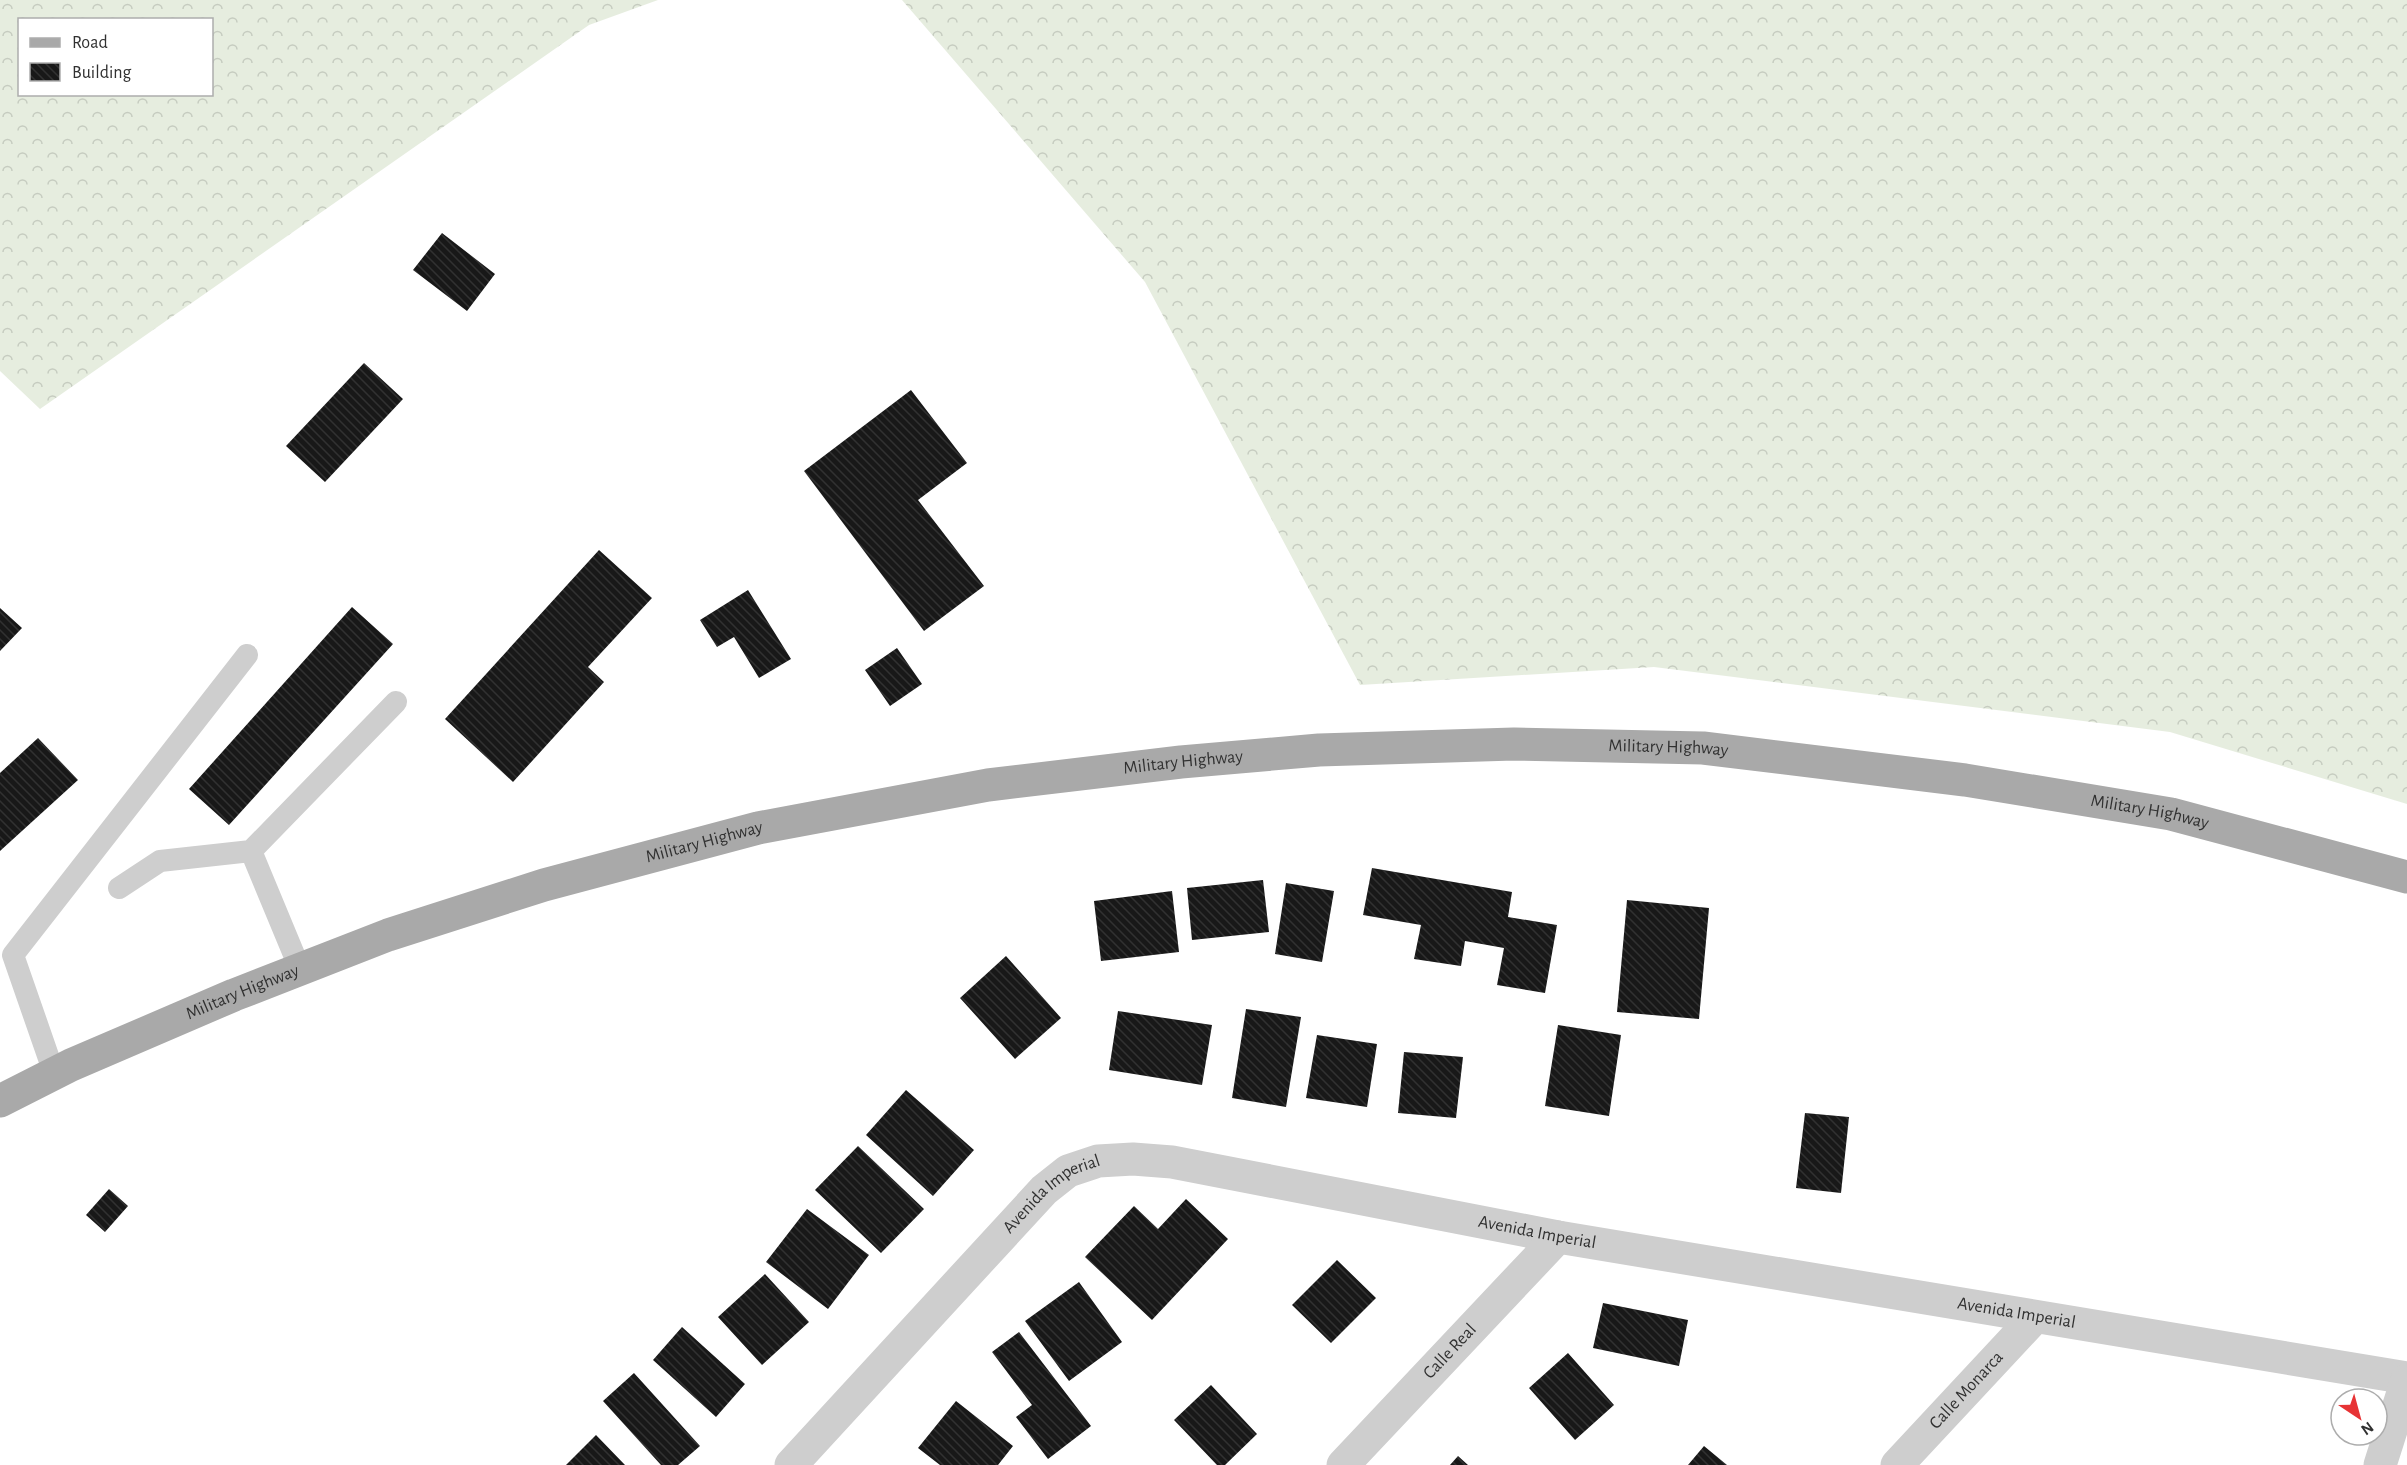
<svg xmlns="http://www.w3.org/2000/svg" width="2407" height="1465" font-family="'Alegreya Sans',sans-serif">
	<defs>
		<pattern id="forest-crowns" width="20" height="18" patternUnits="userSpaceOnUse" patternTransform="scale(1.5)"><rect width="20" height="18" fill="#e6eddf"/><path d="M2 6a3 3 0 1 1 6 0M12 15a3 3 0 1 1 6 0" fill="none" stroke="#c6ccc0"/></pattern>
		<pattern id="building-back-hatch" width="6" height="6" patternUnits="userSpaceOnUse" patternTransform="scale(1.5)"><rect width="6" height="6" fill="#181818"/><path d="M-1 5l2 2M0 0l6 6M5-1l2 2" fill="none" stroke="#313131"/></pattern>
	</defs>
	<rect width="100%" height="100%" fill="#fff"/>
	<path fill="url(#forest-crowns)" fill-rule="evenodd" d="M 0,0 L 658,0 L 589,25 L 40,409 L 0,371 ZM 20,20 L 212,20 L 212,94 L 20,94 Z
		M 902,0 L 2407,0 L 2407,804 L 2170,732 L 1654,667 L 1360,685 L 1145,282 Z"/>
	<path fill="url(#building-back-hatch)" d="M 442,233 L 495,274 L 467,311 L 413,270 Z
		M 364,363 L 403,399 L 325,482 L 286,446 Z
		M 911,390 L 967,463 L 918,500 L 984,586 L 924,631 L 804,471 Z
		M 599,550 L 652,598 L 588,667 L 604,682 L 513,782 L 445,719 Z
		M 748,590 L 791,659 L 759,678 L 734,637 L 717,647 L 700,620 Z
		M 352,607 L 393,644 L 229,825 L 189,789 Z
		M 0,608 L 22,628 L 0,651 Z
		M 897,648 L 922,684 L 890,706 L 865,670 Z
		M 38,738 L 78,780 L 0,851 L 0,773 Z
		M 1372,868 L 1512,892 L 1508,917 L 1557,925 L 1545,993 L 1497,985 L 1504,948 L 1465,941 L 1461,966 L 1414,959 L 1421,925 L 1363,915 Z
		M 1263,880 L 1269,932 L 1192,940 L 1187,888 Z
		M 1286,883 L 1334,891 L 1322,962 L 1275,954 Z
		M 1172,891 L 1179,952 L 1101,961 L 1094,901 Z
		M 1627,900 L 1709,908 L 1699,1019 L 1617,1012 Z
		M 1006,956 L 1061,1018 L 1015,1059 L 960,998 Z
		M 1246,1009 L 1301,1017 L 1286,1107 L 1232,1098 Z
		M 1118,1011 L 1212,1025 L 1202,1085 L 1109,1070 Z
		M 1558,1025 L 1621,1035 L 1609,1116 L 1545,1106 Z
		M 1317,1035 L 1377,1044 L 1367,1107 L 1306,1098 Z
		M 1404,1052 L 1463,1057 L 1456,1118 L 1398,1113 Z
		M 906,1090 L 974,1150 L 933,1196 L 866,1135 Z
		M 1805,1113 L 1849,1117 L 1841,1193 L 1796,1188 Z
		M 858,1146 L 924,1209 L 881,1253 L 815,1190 Z
		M 109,1189 L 128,1206 L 105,1232 L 86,1215 Z
		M 1186,1199 L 1228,1239 L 1152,1320 L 1085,1257 L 1134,1206 L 1158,1229 Z
		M 807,1209 L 869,1255 L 828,1309 L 766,1262 Z
		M 1337,1260 L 1376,1298 L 1331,1343 L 1292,1305 Z
		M 765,1274 L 809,1322 L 762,1365 L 718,1317 Z
		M 1079,1282 L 1122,1342 L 1069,1381 L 1025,1321 Z
		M 1603,1303 L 1688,1320 L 1679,1366 L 1593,1348 Z
		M 682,1327 L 745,1384 L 716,1417 L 653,1360 Z
		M 1019,1332 L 1091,1426 L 1048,1459 L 1016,1417 L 1032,1405 L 992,1352 Z
		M 1568,1353 L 1614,1405 L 1575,1440 L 1529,1388 Z
		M 634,1373 L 700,1446 L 678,1465 L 661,1465 L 603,1401 Z
		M 1211,1385 L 1257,1434 L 1225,1465 L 1217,1465 L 1174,1420 Z
		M 956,1401 L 1013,1446 L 998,1465 L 940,1465 L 918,1448 Z
		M 596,1435 L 625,1465 L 566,1465 Z
		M 1704,1446 L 1727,1465 L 1688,1465 Z
		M 1458,1456 L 1468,1465 L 1450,1465 Z"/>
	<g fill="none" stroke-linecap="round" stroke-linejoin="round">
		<path stroke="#cecece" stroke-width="22" d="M 119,888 L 160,861 L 251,851
			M 300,969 L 251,851 L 396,702
			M 54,1073 L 13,955 L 247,655"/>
		<g stroke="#cecece" stroke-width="33">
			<path id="s1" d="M 791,1465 L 1044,1190 L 1068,1171 L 1098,1161 L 1133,1159 L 1172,1162 L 1558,1237 L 2407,1378"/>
			<path id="s2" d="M 1343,1465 L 1558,1237"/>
			<path id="s3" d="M 1897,1465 L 2035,1317"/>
			<path d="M 2380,1465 L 2407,1380"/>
		</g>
		<path stroke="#a9a9a9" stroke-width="33" id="s4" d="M 0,1101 L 71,1065 L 234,995 L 388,935 L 544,885 L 758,828 L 988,785 L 1181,762 L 1319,750 L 1514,744 L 1703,748 L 1965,780 L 2171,814 L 2407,877"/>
	</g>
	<g text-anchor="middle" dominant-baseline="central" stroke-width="6" stroke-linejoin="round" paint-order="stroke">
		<g font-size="18" fill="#313131" stroke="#fff">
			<text stroke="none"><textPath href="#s4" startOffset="1724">Military Highway</textPath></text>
			<text stroke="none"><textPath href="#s4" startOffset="1238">Military Highway</textPath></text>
			<text stroke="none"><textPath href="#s4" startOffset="2210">Military Highway</textPath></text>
			<text stroke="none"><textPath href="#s4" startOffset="752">Military Highway</textPath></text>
			<text stroke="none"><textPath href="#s4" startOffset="266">Military Highway</textPath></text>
			<text stroke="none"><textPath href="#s1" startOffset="378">Avenida Imperial</textPath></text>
			<text stroke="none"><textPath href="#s1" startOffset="882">Avenida Imperial</textPath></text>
			<text stroke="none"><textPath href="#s1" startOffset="1368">Avenida Imperial</textPath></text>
			<text stroke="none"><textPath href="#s2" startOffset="156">Calle Real</textPath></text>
			<text stroke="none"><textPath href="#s3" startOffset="102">Calle Monarca</textPath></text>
		</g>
	</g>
	<rect x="18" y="18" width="195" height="78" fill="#ffffff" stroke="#adadad" stroke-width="1.5"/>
	<rect x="30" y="38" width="30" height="9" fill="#a9a9a9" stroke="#adadad" stroke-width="1.5"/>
	<text x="72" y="48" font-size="18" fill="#313131">Road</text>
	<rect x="30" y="63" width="30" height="18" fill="url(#building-back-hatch)" stroke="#adadad" stroke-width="1.5"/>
	<text x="72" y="78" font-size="18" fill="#313131">Building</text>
	<g transform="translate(2359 1417) rotate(144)"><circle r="28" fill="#ffffff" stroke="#adadad" stroke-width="1.5"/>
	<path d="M0-4.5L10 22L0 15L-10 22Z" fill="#e73335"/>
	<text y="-9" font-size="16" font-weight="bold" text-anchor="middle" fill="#313131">N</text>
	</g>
</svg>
